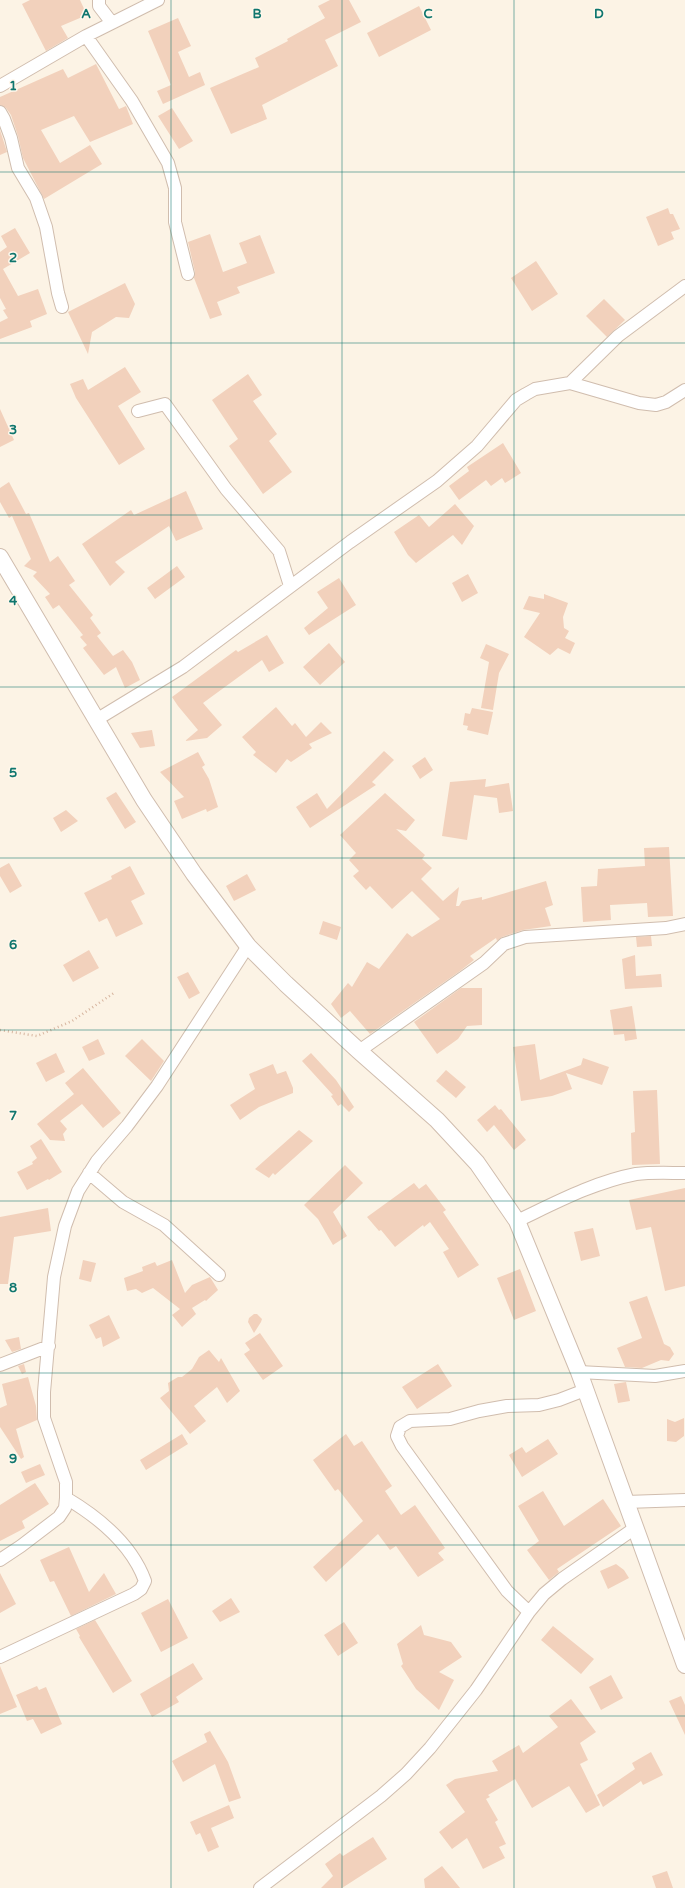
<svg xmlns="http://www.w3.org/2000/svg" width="685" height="1888" font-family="'Varela Round',sans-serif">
	<rect width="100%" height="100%" fill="#fcf3e5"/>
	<path fill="#f2d1bc" d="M 30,0 L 80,0 L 87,15 L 61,26 L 68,38 L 46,51 L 22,4 Z
		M 330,0 L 349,0 L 361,22 L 325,40 L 338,66 L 262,105 L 267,119 L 231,134 L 210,88 L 259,67 L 255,58 L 288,41 L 287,39 L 325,18 L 318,6 Z
		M 419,6 L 431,30 L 379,57 L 367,33 Z
		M 178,18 L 191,46 L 178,52 L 189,77 L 200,72 L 205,85 L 163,104 L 157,91 L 171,85 L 148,31 Z
		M 96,64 L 119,109 L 126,106 L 133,124 L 90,142 L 74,116 L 41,130 L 60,163 L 90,145 L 102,164 L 44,199 L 23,158 L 18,136 L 11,115 L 6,108 L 0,105 L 0,97 L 63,69 L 68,78 Z
		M 172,108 L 193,141 L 179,149 L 158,116 Z
		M 0,130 L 7,152 L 0,155 Z
		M 668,208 L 670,214 L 673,214 L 680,229 L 671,232 L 674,239 L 658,246 L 646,217 Z
		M 15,228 L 30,253 L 3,269 L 18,296 L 38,289 L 47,314 L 30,321 L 32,327 L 0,339 L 0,322 L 8,318 L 3,310 L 6,309 L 0,298 L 0,252 L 7,247 L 1,236 Z
		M 210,234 L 223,272 L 247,263 L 239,243 L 260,235 L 275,273 L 237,287 L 240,293 L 217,302 L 222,315 L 210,319 L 194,278 L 195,272 L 188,242 Z
		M 536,261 L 558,294 L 532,311 L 511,278 Z
		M 125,283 L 135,304 L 129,318 L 116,317 L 92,332 L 88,354 L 68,312 Z
		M 604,299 L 625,320 L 607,337 L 586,316 Z
		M 125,367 L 141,392 L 118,406 L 145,449 L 119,465 L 76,398 L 70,384 L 83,379 L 88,390 Z
		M 248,374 L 262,395 L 253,401 L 277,434 L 269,441 L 292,472 L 263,494 L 229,446 L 238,439 L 212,400 Z
		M 0,409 L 14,440 L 0,447 Z
		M 503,443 L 521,473 L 505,483 L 502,478 L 491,486 L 486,480 L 459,500 L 449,486 L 469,471 L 467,467 Z
		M 9,482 L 26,514 L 29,513 L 50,562 L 58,556 L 75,581 L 69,585 L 93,615 L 90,618 L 101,633 L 97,636 L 113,656 L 123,650 L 132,662 L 140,680 L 125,688 L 116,667 L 104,675 L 83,648 L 87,645 L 80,637 L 83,635 L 59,605 L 53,609 L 45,597 L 50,594 L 33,576 L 37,572 L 24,566 L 31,559 L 12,516 L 9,518 L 0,502 L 0,488 Z
		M 186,491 L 203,529 L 176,541 L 169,526 L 115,562 L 125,572 L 110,586 L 82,544 L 131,510 L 134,515 Z
		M 455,504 L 474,526 L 462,545 L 453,535 L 416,563 L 408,555 L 394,532 L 419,515 L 429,527 Z
		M 177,566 L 185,577 L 155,599 L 147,588 Z
		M 468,574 L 478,593 L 462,602 L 452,583 Z
		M 339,578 L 356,605 L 309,635 L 304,628 L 328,608 L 317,592 Z
		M 544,594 L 568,603 L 563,617 L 564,628 L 569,631 L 565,638 L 575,643 L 570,654 L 558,648 L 550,655 L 524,637 L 540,613 L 523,609 L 529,596 L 544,599 Z
		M 267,635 L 284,663 L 269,672 L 262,660 L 203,703 L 222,725 L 207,738 L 185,741 L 198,730 L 178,706 L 172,697 L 236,650 L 238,652 Z
		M 329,643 L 345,662 L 320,685 L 303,667 Z
		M 486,644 L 509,654 L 499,673 L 493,710 L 481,708 L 489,662 L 480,658 Z
		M 276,707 L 292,726 L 295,723 L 306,737 L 321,722 L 332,733 L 309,744 L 312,748 L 291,762 L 287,759 L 276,773 L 253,755 L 256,752 L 242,737 Z
		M 472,708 L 493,712 L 488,735 L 467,730 L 468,726 L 463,725 L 465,713 L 470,714 Z
		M 152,730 L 155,746 L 140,748 L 131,733 Z
		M 384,751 L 394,760 L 372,782 L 376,785 L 310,828 L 296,807 L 317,793 L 327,809 Z
		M 198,752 L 205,765 L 202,767 L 209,779 L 218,807 L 207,812 L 206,809 L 182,819 L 174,801 L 184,797 L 160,772 Z
		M 425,757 L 433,770 L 420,779 L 412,766 Z
		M 486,779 L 485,787 L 509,783 L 513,811 L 499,813 L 497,798 L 474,795 L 467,840 L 442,836 L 450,782 Z
		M 116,792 L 136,822 L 125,829 L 106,798 Z
		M 385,793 L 415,820 L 406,831 L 396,829 L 425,855 L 422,859 L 432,868 L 421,879 L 443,901 L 459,887 L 456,906 L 459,906 L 462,901 L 482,897 L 482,900 L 546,881 L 553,905 L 545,908 L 551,926 L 523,930 L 502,937 L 497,941 L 496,938 L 470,956 L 474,960 L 460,971 L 370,1034 L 350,1011 L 341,1018 L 331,1004 L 348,983 L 352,987 L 367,962 L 379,969 L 407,933 L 412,937 L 440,919 L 412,891 L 392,909 L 370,886 L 366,890 L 353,876 L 359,871 L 349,860 L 356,853 L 340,835 Z
		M 66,810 L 78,821 L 61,832 L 53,818 Z
		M 669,847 L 673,916 L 648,917 L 647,903 L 610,905 L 611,920 L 583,922 L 581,887 L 597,886 L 598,869 L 645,866 L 644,848 Z
		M 9,863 L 22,886 L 10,893 L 0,876 L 0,868 Z
		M 130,866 L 145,894 L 131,901 L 143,924 L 116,937 L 107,918 L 99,922 L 84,893 L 112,879 L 111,876 Z
		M 247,874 L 256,890 L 234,901 L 226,886 Z
		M 323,921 L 341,927 L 337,940 L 319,934 Z
		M 651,936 L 652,946 L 637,947 L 636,937 Z
		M 89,950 L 99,968 L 73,982 L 63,965 Z
		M 635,955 L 636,976 L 661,974 L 662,987 L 625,989 L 622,959 Z
		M 188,972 L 200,993 L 189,999 L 177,977 Z
		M 461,988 L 482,988 L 482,1025 L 467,1026 L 458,1039 L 437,1054 L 414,1022 Z
		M 632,1006 L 637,1039 L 625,1041 L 624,1034 L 614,1035 L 610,1010 Z
		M 98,1039 L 105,1054 L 89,1061 L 82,1047 Z
		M 142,1039 L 164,1061 L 151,1081 L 125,1056 Z
		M 535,1044 L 540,1080 L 581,1065 L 583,1058 L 609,1067 L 602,1085 L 566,1073 L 572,1089 L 552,1096 L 521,1101 L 513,1047 Z
		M 56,1053 L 65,1072 L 46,1082 L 36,1063 Z
		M 311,1053 L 336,1080 L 354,1107 L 349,1112 L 341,1104 L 338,1106 L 331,1096 L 333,1095 L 302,1061 Z
		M 273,1064 L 277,1074 L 286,1071 L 293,1088 L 293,1093 L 259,1107 L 240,1120 L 230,1105 L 255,1089 L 249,1074 Z
		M 83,1068 L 121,1113 L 103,1128 L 82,1104 L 60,1121 L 67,1129 L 63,1134 L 65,1141 L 50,1140 L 37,1124 L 74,1094 L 65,1083 Z
		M 446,1070 L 466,1087 L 456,1098 L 436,1081 Z
		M 657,1090 L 660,1164 L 632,1165 L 631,1133 L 635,1132 L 633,1091 Z
		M 495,1105 L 499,1110 L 501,1109 L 526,1140 L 514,1150 L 494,1125 L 487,1132 L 477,1120 Z
		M 299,1130 L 313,1141 L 275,1175 L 273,1173 L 269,1178 L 255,1169 Z
		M 41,1139 L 62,1172 L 49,1180 L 48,1179 L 27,1190 L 17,1172 L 33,1164 L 32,1162 L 37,1158 L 30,1146 Z
		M 345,1165 L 363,1183 L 333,1212 L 347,1236 L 333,1245 L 318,1219 L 304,1205 Z
		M 414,1183 L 419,1189 L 426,1184 L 446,1210 L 443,1212 L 479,1265 L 458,1278 L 443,1252 L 449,1249 L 430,1222 L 424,1227 L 423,1225 L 395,1247 L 381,1230 L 379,1231 L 367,1217 Z
		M 685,1188 L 685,1286 L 665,1291 L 651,1227 L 636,1230 L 629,1200 Z
		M 48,1208 L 51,1231 L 14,1237 L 8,1284 L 0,1284 L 0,1217 Z
		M 593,1228 L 600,1256 L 581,1261 L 574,1232 Z
		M 83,1260 L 96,1263 L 91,1282 L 79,1279 Z
		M 172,1260 L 185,1293 L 192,1285 L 210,1277 L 218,1290 L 206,1301 L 205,1300 L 192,1308 L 196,1314 L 182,1327 L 172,1315 L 180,1309 L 153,1288 L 142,1293 L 136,1289 L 127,1291 L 124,1278 L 143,1271 L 142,1267 L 155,1262 L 157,1266 Z
		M 520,1269 L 536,1311 L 514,1320 L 497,1278 Z
		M 647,1296 L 664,1344 L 670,1347 L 674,1354 L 669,1361 L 661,1360 L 642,1368 L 625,1367 L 617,1348 L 642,1338 L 629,1302 Z
		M 254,1314 L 257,1314 L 262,1319 L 261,1322 L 254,1333 L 248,1322 L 249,1318 Z
		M 109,1315 L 120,1338 L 103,1347 L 101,1337 L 96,1339 L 89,1325 Z
		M 260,1333 L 283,1366 L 263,1380 L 244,1354 L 250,1350 L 245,1343 Z
		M 19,1337 L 21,1349 L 12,1352 L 5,1340 Z
		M 209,1350 L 219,1362 L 221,1358 L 240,1391 L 227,1403 L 217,1387 L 194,1406 L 206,1421 L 190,1434 L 160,1398 L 169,1391 L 168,1383 L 178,1377 L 182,1377 L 192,1369 L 199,1357 Z
		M 24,1364 L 26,1372 L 22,1374 L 18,1366 Z
		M 438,1364 L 452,1386 L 417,1409 L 402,1387 Z
		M 28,1377 L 36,1406 L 37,1420 L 16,1429 L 24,1457 L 21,1459 L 0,1427 L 0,1408 L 7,1405 L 2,1384 Z
		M 626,1382 L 630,1401 L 618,1403 L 614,1384 Z
		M 684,1418 L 684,1436 L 676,1442 L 667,1441 L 667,1419 L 675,1422 Z
		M 182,1434 L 188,1444 L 146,1470 L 140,1460 Z
		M 346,1434 L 354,1446 L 362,1441 L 392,1486 L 385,1491 L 401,1515 L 415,1505 L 445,1548 L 438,1553 L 444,1560 L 418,1577 L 396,1546 L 390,1550 L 378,1534 L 326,1582 L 313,1567 L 363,1521 L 338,1489 L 335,1491 L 313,1460 Z
		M 548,1439 L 558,1454 L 522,1477 L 509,1455 L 522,1447 L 526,1453 Z
		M 40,1464 L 45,1475 L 26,1483 L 21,1472 Z
		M 35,1483 L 49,1504 L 22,1521 L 25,1528 L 0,1541 L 0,1505 Z
		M 543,1491 L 564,1526 L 603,1499 L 621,1526 L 557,1569 L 559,1572 L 549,1580 L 527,1550 L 539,1541 L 518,1506 Z
		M 69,1547 L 89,1592 L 104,1573 L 116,1594 L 71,1616 L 54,1581 L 50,1582 L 40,1560 Z
		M 616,1564 L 624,1570 L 629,1578 L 608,1589 L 600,1571 Z
		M 0,1573 L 16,1604 L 0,1613 Z
		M 231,1598 L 240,1612 L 220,1622 L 212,1611 Z
		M 168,1599 L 188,1638 L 161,1652 L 141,1613 Z
		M 95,1620 L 132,1681 L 113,1693 L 79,1637 L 80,1636 L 76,1629 Z
		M 344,1622 L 358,1643 L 338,1656 L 324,1635 Z
		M 421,1625 L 424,1635 L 451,1642 L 462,1657 L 439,1672 L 454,1680 L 439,1710 L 416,1689 L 401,1666 L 403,1664 L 397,1644 Z
		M 553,1626 L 594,1659 L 581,1674 L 541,1640 Z
		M 193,1663 L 203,1679 L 176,1697 L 179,1702 L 152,1717 L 140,1694 Z
		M 0,1666 L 17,1707 L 0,1714 Z
		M 611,1675 L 623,1698 L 601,1710 L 589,1687 Z
		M 37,1686 L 39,1690 L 46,1687 L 62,1724 L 41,1734 L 33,1719 L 27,1721 L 16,1695 Z
		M 681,1696 L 685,1705 L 685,1735 L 669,1701 Z
		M 571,1699 L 596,1732 L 580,1743 L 588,1760 L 580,1764 L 600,1805 L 586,1813 L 569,1786 L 532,1808 L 515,1779 L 488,1795 L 490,1797 L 486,1799 L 498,1820 L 495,1822 L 506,1844 L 499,1847 L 505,1858 L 483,1869 L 467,1838 L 452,1849 L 439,1832 L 465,1812 L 446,1785 L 455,1779 L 498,1771 L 492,1761 L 519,1745 L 523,1753 L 558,1727 L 549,1716 Z
		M 210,1731 L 228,1762 L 241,1798 L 229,1802 L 215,1764 L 183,1782 L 172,1761 L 207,1742 L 204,1734 Z
		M 651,1752 L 663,1775 L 643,1785 L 641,1781 L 603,1807 L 597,1795 L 635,1769 L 632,1763 Z
		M 229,1805 L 234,1818 L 211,1828 L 219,1847 L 208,1852 L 200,1833 L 196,1835 L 190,1822 Z
		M 373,1837 L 387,1859 L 342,1888 L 321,1888 L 333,1876 L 325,1864 L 340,1853 L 343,1856 Z
		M 442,1866 L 460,1888 L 425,1888 L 424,1879 Z
		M 667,1871 L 673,1888 L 656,1888 L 652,1876 Z"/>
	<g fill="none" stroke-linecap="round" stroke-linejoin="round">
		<defs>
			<path id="minor" d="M 112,23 L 158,0
				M 86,36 L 132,101 L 168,163 L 175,188 L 175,222 L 188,274
				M 0,86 L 86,36 L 112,23 L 99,6 L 99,0
				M 0,112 L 4,119 L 11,138 L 18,168 L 36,198 L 46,227 L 58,293 L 62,307
				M 570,383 L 618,336 L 685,286
				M 138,411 L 165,404 L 226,489 L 279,551 L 290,586
				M 96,720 L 183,667 L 350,542 L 437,481 L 477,446 L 516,400 L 526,394 L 535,389 L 570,383 L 639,403 L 656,405 L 666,402 L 685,390
				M 359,1051 L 484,963 L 504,944 L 525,937 L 666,928 L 685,924
				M 89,1173 L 123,1202 L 164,1225 L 219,1275
				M 517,1221 C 555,1203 594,1182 636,1174 C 652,1172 669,1173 685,1173
				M 0,1365 L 49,1346
				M 579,1372 L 655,1376 L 685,1371
				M 626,1502 L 685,1500
				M 0,1560 L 21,1546 L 59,1517 L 65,1508 L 66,1498 L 66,1482 L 44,1418 L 44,1392 L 54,1277 L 65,1226 L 78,1191 L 97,1161 L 127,1126 L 157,1086 L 248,946
				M 529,1612 L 507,1591 L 402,1446 L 397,1436 L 400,1427 L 410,1421 L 450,1419 L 479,1411 L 507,1406 L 539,1405 L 559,1400 L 585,1390
				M 0,1657 L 134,1594 L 141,1589 L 145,1581 C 132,1545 98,1517 66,1498
				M 260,1888 L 381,1796 L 406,1774 L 430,1748 L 476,1690 L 529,1612 L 544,1594 L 562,1579 L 635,1528"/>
			<path id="tertiary" d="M 0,557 L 144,800 L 194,874 L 248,946 L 286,984 L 359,1051 L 437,1120 L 477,1163 L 517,1221 L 579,1372 L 685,1665"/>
		</defs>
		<use href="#minor" stroke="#d0bdae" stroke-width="14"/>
		<use href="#tertiary" stroke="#d0bdae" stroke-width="18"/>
		<path stroke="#d7b59f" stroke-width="2.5" stroke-dasharray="1 3" stroke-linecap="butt" d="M 0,1030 L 37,1036 L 72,1021 L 114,993"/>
		<use href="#minor" stroke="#fff" stroke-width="12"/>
		<use href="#tertiary" stroke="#fff" stroke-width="16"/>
	</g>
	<path fill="none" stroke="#0f766e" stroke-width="1" stroke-opacity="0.55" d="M 171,0 L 171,1888M 342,0 L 342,1888M 514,0 L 514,1888M 0,172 L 685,172M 0,343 L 685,343M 0,515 L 685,515M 0,687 L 685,687M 0,858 L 685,858M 0,1030 L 685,1030M 0,1201 L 685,1201M 0,1373 L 685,1373M 0,1545 L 685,1545M 0,1716 L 685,1716"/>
	<g font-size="13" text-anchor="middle" font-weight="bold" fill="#0f766e" stroke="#fff7eb" stroke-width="3" stroke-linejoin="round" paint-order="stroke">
		<text x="86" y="18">A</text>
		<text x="257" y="18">B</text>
		<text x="428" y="18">C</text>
		<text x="599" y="18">D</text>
		<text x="13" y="90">1</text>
		<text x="13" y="262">2</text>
		<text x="13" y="434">3</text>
		<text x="13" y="605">4</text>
		<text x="13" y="777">5</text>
		<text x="13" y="949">6</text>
		<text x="13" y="1120">7</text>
		<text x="13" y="1292">8</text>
		<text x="13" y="1463">9</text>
	</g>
</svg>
